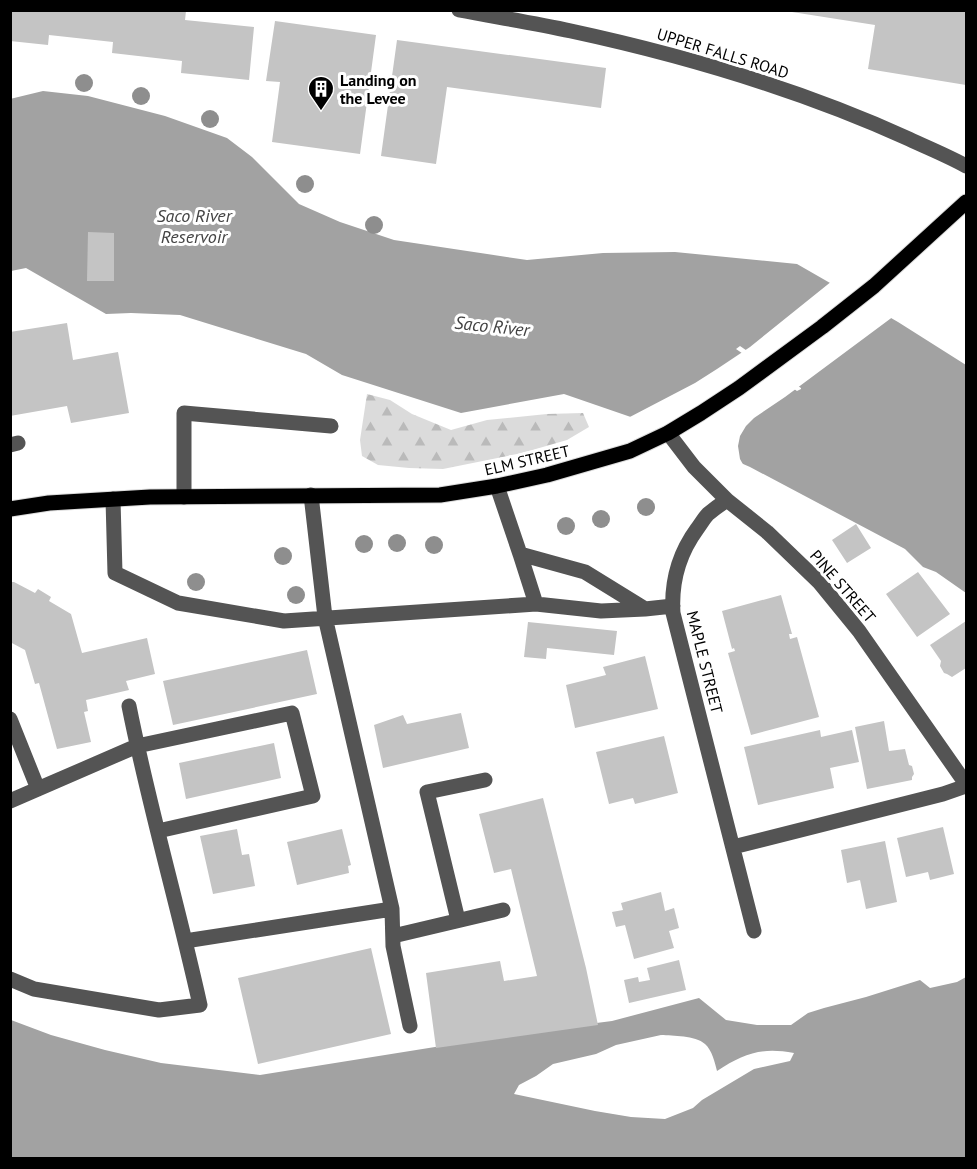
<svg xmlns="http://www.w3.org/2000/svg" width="977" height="1169" font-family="'PT Sans',sans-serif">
	<defs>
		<pattern id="forest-firs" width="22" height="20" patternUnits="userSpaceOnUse" patternTransform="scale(1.5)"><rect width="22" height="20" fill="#dbdbdb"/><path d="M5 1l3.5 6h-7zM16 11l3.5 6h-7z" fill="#bababa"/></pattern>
	</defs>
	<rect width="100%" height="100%" fill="#fff"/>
	<path fill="url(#forest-firs)" d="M 367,394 L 390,400 L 412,414 L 451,430 L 487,420 L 547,414 L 583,413 L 589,427 L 567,440 L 522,453 L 443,469 L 409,468 L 378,465 L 362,456 L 360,440 Z"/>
	<path fill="#a2a2a2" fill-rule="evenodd" d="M 43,91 L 88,96 L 165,116 L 227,138 L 252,157 L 299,204 L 340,222 L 394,240 L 527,260 L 603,253 L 675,252 L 797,264 L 898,322 L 966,365 L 966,593 L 936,572 L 923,567 L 905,549 L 750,467 L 654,425 L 564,394 L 461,413 L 342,375 L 306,354 L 180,315 L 131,313 L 106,314 L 26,268 L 11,271 L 10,99 ZM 740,346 L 801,388 L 801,389 L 797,391 L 736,349 Z
		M 966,977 L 966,1158 L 11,1158 L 11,1020 L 51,1035 L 105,1050 L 161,1063 L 260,1075 L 542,1030 L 612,1021 L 699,998 L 726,1020 L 757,1025 L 791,1025 L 808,1013 L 824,1008 L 866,997 L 920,980 L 930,988 L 957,982 ZM 661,1035 C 673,1036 695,1035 705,1044 C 712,1050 715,1063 717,1071 C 744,1053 762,1047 794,1053 L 790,1061 L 754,1069 L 702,1100 L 693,1108 L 665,1119 L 631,1117 L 595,1111 L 514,1094 L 519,1085 L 536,1076 L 553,1064 L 596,1054 L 616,1045 Z"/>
	<path fill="#fff" d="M 832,281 L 894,316 L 785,397 L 754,418 L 746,426 L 740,436 L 738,446 L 740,459 L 745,468 L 653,428 L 626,419 L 695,383 L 717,369 L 750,347 Z"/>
	<path fill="#c4c4c4" d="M 10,10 L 178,10 L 186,11 L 185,20 L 254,27 L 249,80 L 181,73 L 182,61 L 112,53 L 113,42 L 49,35 L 48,45 L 10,41 Z
		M 792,10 L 966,10 L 966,85 L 868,69 L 875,25 L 792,12 Z
		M 275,21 L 376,35 L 360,154 L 272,142 L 280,82 L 266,81 Z
		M 397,40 L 606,68 L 601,108 L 447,87 L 436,164 L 381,156 Z
		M 88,232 L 114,233 L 114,281 L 87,281 Z
		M 67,323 L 73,360 L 118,352 L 129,413 L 71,423 L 67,406 L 10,416 L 10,332 Z
		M 856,524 L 871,548 L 847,563 L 832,540 Z
		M 918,572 L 950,614 L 917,637 L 886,594 Z
		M 10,582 L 14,582 L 35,593 L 38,589 L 51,597 L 49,601 L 71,614 L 82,653 L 147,638 L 155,674 L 126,681 L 129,690 L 86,700 L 88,711 L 84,712 L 91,742 L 57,749 L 39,683 L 35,684 L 25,650 L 10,642 Z
		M 781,595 L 792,634 L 789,634 L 790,639 L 797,637 L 819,717 L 751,735 L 728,653 L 735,651 L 734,648 L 732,649 L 722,611 Z
		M 966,621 L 966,668 L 952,677 L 947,674 L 944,673 L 940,666 L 941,661 L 930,645 Z
		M 528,622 L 617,631 L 614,655 L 547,648 L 546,659 L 524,657 Z
		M 307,650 L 317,694 L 173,725 L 163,681 Z
		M 645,656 L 658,709 L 575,728 L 566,685 L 606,675 L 603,667 Z
		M 461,713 L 469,748 L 383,768 L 374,725 L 403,715 L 407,724 Z
		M 884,721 L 889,751 L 905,749 L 909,765 L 912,766 L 914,774 L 912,777 L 912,780 L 867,789 L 855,727 Z
		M 820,730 L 821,737 L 852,730 L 859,762 L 830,768 L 834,788 L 758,805 L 744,747 Z
		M 664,736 L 678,793 L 635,804 L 633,798 L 609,804 L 596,752 Z
		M 274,743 L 281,778 L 186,799 L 179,763 Z
		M 543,798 L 586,968 L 598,1025 L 436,1048 L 426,973 L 500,961 L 504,981 L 537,976 L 511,869 L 494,873 L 479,814 Z
		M 943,827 L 954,874 L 930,880 L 928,872 L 906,877 L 897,838 Z
		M 237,829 L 242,855 L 249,854 L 255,886 L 213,894 L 200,836 Z
		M 342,829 L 351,865 L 348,866 L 349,873 L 297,885 L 287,842 Z
		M 885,841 L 897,902 L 866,909 L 860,880 L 847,883 L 841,850 Z
		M 661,892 L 665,911 L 674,908 L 679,928 L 669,931 L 674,948 L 634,959 L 625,925 L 616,927 L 612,912 L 623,910 L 621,903 Z
		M 371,948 L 391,1034 L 258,1064 L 238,978 Z
		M 679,960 L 686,990 L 629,1003 L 624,980 L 638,977 L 639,982 L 650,980 L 647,968 Z"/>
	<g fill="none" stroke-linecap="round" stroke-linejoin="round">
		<defs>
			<path id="major" d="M 10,509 L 49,503 L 150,497 L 440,495 L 497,486 L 547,475 L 630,451 L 668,433 L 701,413 L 739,388 L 822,327 L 874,286 L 966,202"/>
		</defs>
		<use href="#major" stroke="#dbdbdb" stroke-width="17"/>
		<path stroke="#545454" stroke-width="15" d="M 459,10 C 496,17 534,23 571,31 C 687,56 801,90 909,139 C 928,148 948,156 966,166
			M 668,433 L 694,467 L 727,500 L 767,532 L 819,582 L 859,631 L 966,784
			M 10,445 L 18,443
			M 497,486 L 520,554 L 585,572 L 645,609 L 673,606
			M 311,495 L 325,617 L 392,909 L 393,946 L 410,1026
			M 184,497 L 184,413 L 331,426
			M 113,499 L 115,573 L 178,603 L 284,621 L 536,604
			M 727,500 C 721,504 714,509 708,514 C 704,518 701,524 697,529 C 678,555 671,582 673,613 L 754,931
			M 520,554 L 536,604 L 601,611 L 645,609
			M 10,719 L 38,789
			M 10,801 L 137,746 L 292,713 L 313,796 L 158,831
			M 733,847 L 943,794 L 966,786
			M 458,920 L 427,792 L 485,780
			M 393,936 L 503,910
			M 185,941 L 392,909
			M 10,979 L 34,989 L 159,1010 L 200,1005 C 178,905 149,807 129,706"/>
		<use href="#major" stroke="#000" stroke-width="15"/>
	</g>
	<g fill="#8e8e8e">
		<circle cx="84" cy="83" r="9"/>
		<circle cx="141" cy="96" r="9"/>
		<circle cx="210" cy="119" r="9"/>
		<circle cx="305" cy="184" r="9"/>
		<circle cx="374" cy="225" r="9"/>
		<circle cx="646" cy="507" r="9"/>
		<circle cx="601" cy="519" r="9"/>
		<circle cx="566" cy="526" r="9"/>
		<circle cx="397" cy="543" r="9"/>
		<circle cx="364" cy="544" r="9"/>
		<circle cx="434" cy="545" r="9"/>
		<circle cx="283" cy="556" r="9"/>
		<circle cx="196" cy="582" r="9"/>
		<circle cx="296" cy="595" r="9"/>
	</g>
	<defs>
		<symbol id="building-pin" viewBox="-11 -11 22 30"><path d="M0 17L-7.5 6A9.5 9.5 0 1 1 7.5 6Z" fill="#000" stroke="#fff"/><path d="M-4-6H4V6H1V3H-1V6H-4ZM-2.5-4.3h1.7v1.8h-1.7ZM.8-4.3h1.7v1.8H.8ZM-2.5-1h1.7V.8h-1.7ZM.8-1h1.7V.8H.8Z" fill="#fff"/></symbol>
	</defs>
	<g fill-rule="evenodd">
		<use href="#building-pin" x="306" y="74" width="30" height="40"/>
	</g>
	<g text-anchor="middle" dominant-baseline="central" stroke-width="6" stroke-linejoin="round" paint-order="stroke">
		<g font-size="16" fill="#000" stroke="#fff">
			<text transform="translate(723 53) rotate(17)">UPPER FALLS ROAD</text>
			<text transform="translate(527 460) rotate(-13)">ELM STREET</text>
			<text transform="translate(843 586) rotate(49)">PINE STREET</text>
			<text transform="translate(705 662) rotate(76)">MAPLE STREET</text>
		</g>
		<g font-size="16" font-weight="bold" fill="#000" stroke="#fff" text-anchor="start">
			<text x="340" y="80">Landing on<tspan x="340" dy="18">the Levee</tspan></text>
		</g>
		<g font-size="18" font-style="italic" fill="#434343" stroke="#fff">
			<text x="194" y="215">Saco River<tspan x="194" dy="21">Reservoir</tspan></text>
			<text transform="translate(492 326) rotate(6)">Saco River</text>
		</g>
	</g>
	<rect width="977" height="1169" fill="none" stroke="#000000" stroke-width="24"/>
</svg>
